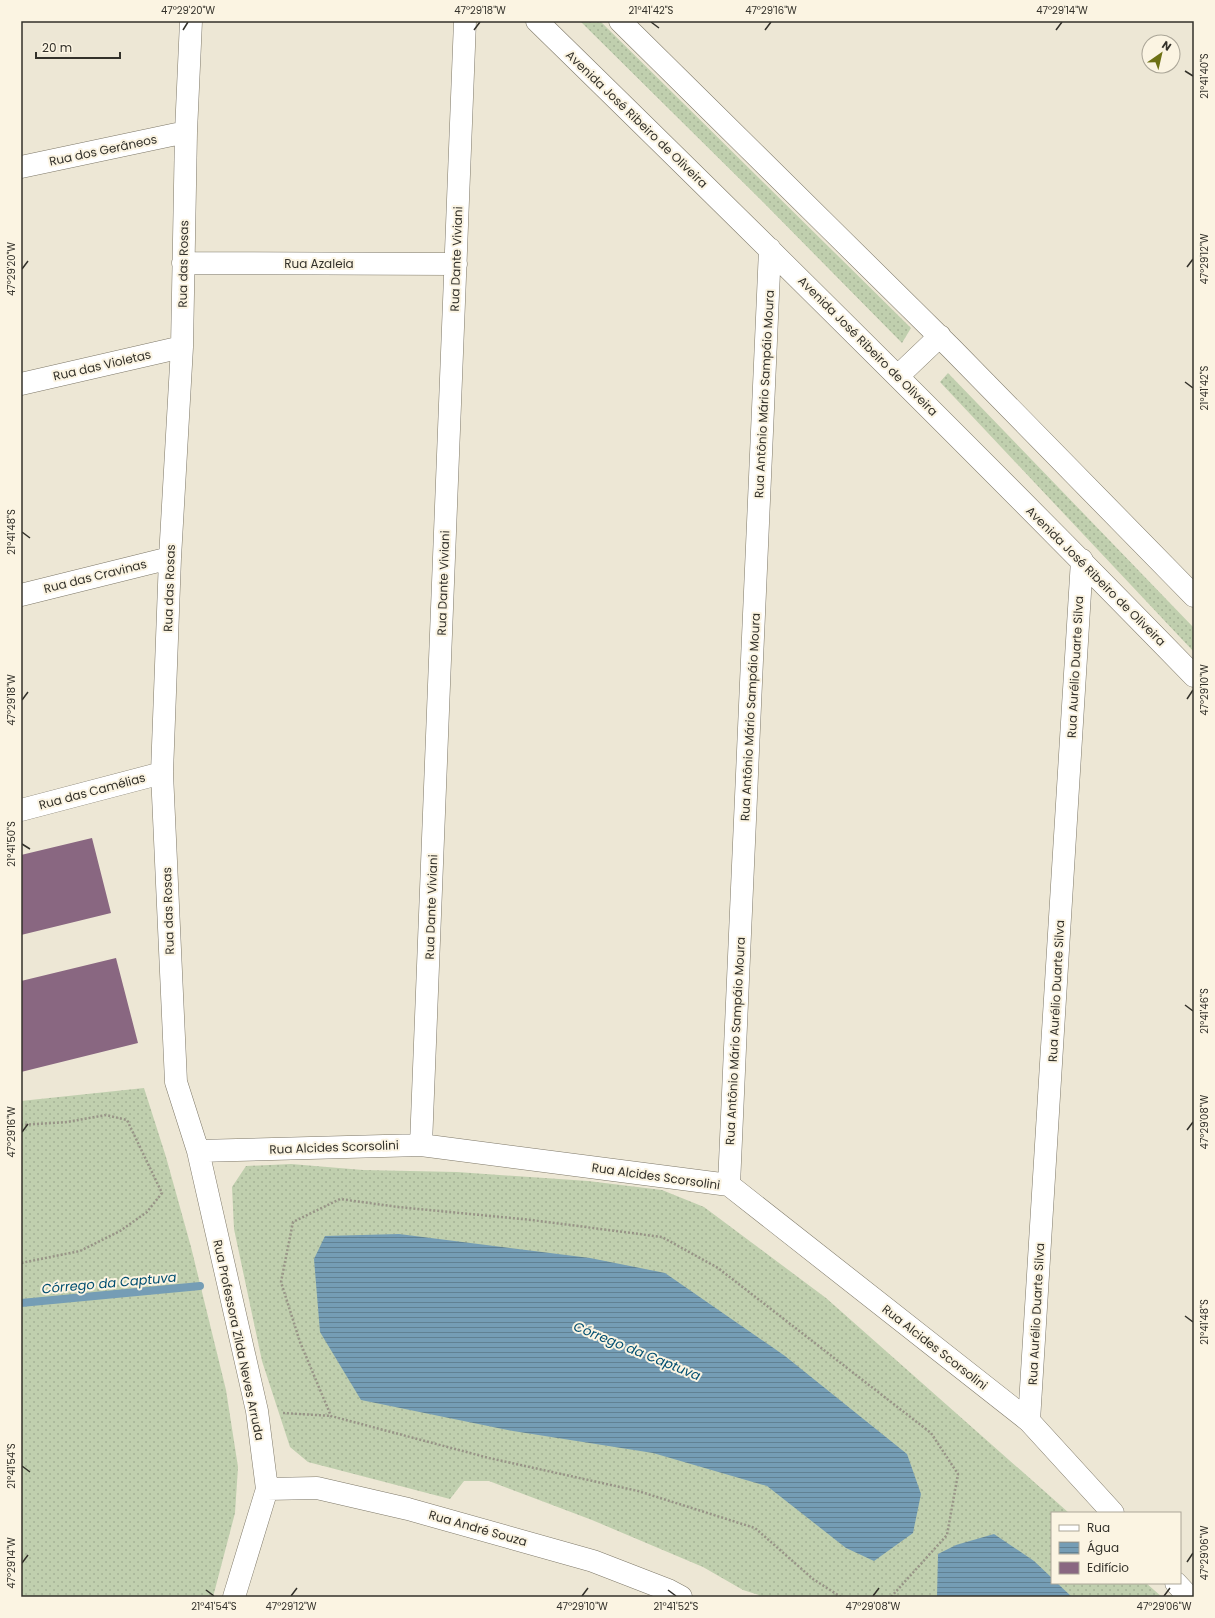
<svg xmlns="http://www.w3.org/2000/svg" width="1215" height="1618" font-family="Poppins,sans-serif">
	<defs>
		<pattern id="grass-dots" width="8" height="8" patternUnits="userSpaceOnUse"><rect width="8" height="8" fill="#c0cfae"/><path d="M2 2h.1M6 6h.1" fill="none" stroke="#a5b296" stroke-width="1.8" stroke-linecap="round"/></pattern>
		<pattern id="water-rules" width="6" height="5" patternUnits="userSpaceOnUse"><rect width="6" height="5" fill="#759db5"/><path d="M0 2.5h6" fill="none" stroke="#618193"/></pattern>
	</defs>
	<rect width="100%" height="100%" fill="#ede7d5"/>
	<path fill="url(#grass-dots)" d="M 580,21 L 600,21 L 911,328 L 902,343 L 762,201 Z
		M 948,373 L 1194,628 L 1194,652 L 940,382 Z
		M 144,1088 L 166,1157 L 191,1247 L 226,1390 L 238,1467 L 235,1513 L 213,1597 L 21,1597 L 21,1101 Z
		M 291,1164 L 363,1170 L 457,1172 L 588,1181 L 662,1190 L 704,1207 L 826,1298 L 1069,1513 L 1052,1513 L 1052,1583 L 1146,1583 L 1162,1597 L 757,1597 L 759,1595 L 743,1590 L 703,1567 L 592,1520 L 489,1481 L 464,1481 L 450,1499 L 308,1462 L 290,1447 L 262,1361 L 234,1229 L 232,1187 L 246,1166 Z"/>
	<path fill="url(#water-rules)" d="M 399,1234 L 590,1258 L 665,1273 L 785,1356 L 907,1454 L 921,1494 L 913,1533 L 874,1561 L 846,1548 L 767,1486 L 653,1453 L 513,1431 L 361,1400 L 320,1332 L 314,1259 L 325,1236 Z
		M 994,1534 L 1034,1561 L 1052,1578 L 1052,1583 L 1057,1583 L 1072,1597 L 937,1597 L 938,1554 L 956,1545 Z"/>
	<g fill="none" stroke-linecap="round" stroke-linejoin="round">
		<path stroke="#759db5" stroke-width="8" d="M 21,1303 L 200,1286"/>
	</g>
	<path fill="#896781" d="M 92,838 L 111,913 L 21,935 L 21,855 Z
		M 116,958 L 138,1043 L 21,1072 L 21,981 Z"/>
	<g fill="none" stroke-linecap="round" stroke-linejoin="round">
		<defs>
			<path id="minor" d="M 191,21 L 186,132 L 182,347 L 170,558 L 162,773 L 176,1082 L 198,1151 L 257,1411 L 267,1489 L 234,1597
				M 537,21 C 758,237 978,454 1194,676
				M 620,21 L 952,349 L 1194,596
				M 21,167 L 186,132
				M 183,263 L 456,264
				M 898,376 L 940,336
				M 21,384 L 182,347
				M 21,595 L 170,558
				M 21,810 L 162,773
				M 421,1145 L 465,21
				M 198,1151 L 421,1145 L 729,1185 L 1029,1421 L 1113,1513
				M 729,1185 L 770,249
				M 1029,1421 L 1082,560
				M 267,1489 L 317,1488 L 408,1509 L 593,1561 L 668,1590 L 681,1597
				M 1176,1583 L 1189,1597"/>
		</defs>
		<use href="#minor" stroke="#7e7868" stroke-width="23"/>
		<path stroke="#989487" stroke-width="2.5" stroke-dasharray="2 2" stroke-linecap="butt" d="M 21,1125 L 67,1122 L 106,1115 L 127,1120 L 162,1193 L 147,1212 L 120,1231 L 80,1251 L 21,1263
			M 283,1413 L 331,1416
			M 841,1597 L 813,1579 L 755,1528 L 638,1491 L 489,1458 L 331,1416 L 300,1342 L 281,1282 L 293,1222 L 340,1199 L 398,1207 L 532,1220 L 662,1237 L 718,1268 L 931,1433 L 958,1474 L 947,1535 L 891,1597"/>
		<use href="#minor" stroke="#fff" stroke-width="22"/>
	</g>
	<path fill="none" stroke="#33312a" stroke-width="1.5" d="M 651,22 L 659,28M 183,30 L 188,22M 474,30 L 480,22M 765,30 L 771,22M 1056,30 L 1062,22M 1185,71 L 1193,76M 1187,267 L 1193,259M 22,269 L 28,261M 1185,382 L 1193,388M 22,532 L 30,538M 1187,699 L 1193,690M 22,700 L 28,692M 22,844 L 30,849M 1185,1005 L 1193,1011M 1187,1130 L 1193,1122M 22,1132 L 28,1124M 1185,1316 L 1193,1322M 22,1466 L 30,1472M 1187,1562 L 1193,1553M 22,1563 L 28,1555M 206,1590 L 214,1596M 668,1590 L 676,1596M 291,1596 L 297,1588M 582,1596 L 588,1588M 873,1596 L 879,1588M 1164,1596 L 1170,1588"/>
	<g text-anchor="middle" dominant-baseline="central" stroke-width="4" stroke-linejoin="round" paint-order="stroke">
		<g font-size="12" fill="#33312a" stroke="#fbf4e2">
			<text transform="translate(637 119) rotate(44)">Avenida José Ribeiro de Oliveira</text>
			<text transform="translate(103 150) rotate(-12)">Rua dos Gerâneos</text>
			<text transform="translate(456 259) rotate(-88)">Rua Dante Viviani</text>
			<text x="319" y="263">Rua Azaleia</text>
			<text transform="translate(183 264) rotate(-89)">Rua das Rosas</text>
			<text transform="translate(868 346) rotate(45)">Avenida José Ribeiro de Oliveira</text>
			<text transform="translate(102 365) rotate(-13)">Rua das Violetas</text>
			<text transform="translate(764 394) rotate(-87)">Rua Antônio Mário Sampáio Moura</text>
			<text transform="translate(95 576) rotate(-14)">Rua das Cravinas</text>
			<text transform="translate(1096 576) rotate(45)">Avenida José Ribeiro de Oliveira</text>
			<text transform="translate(443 583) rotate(-88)">Rua Dante Viviani</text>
			<text transform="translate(169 588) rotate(-88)">Rua das Rosas</text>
			<text transform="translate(1075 667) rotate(-87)">Rua Aurélio Duarte Silva</text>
			<text transform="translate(750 717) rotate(-87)">Rua Antônio Mário Sampáio Moura</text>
			<text transform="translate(92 791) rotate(-15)">Rua das Camélias</text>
			<text transform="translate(431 907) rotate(-88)">Rua Dante Viviani</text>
			<text transform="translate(168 911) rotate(-92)">Rua das Rosas</text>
			<text transform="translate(1056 991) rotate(-87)">Rua Aurélio Duarte Silva</text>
			<text transform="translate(735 1041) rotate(-87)">Rua Antônio Mário Sampáio Moura</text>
			<text transform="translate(334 1147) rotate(-2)">Rua Alcides Scorsolini</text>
			<text transform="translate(656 1176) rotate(8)">Rua Alcides Scorsolini</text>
			<text transform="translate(1036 1314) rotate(-87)">Rua Aurélio Duarte Silva</text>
			<text transform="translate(239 1340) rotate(78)">Rua Professora Zilda Neves Arruda</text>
			<text transform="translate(935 1347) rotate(38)">Rua Alcides Scorsolini</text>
			<text transform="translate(478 1528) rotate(16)">Rua André Souza</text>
		</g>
		<g font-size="13" font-style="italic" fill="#014e70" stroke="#fbf4e2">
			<text transform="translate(109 1283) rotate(-5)">Córrego da Captuva</text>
			<text transform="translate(637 1351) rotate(22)">Córrego da Captuva</text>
		</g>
	</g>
	<rect width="1215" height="1618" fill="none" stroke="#fbf4e2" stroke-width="44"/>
	<rect x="1051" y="1512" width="130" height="72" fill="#fbf4e2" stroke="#aba698"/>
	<rect x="1059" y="1525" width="20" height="6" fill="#ffffff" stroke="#aba698"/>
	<text x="1087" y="1532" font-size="12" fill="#33312a">Rua</text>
	<rect x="1059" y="1542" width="20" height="12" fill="url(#water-rules)" stroke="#aba698"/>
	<text x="1087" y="1552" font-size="12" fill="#33312a">Água</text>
	<rect x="1059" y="1562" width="20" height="12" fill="#896781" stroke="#aba698"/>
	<text x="1087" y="1572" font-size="12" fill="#33312a">Edifício</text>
	<g transform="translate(1161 54) rotate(34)"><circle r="19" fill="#fbf4e2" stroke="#aba698"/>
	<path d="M0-3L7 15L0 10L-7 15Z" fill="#6e7115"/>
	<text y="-6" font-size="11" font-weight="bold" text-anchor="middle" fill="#33312a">N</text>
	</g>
	<path d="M36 52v6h84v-6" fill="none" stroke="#33312a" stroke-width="2"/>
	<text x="42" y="52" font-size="12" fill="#33312a" stroke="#fbf4e2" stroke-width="3" paint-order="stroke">20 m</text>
	<rect x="22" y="22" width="1171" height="1574" fill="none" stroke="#33312a" stroke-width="1.5"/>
	<g font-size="10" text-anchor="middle" fill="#33312a">
		<text x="188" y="14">47°29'20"W</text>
		<text x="480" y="14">47°29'18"W</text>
		<text x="651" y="14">21°41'42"S</text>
		<text x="771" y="14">47°29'16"W</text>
		<text x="1062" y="14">47°29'14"W</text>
		<text transform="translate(1204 76) rotate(-90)" y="4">21°41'40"S</text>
		<text transform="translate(1204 259) rotate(-90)" y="4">47°29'12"W</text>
		<text transform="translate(11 269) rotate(-90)" y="4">47°29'20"W</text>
		<text transform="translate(1204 388) rotate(-90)" y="4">21°41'42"S</text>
		<text transform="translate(11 532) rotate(-90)" y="4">21°41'48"S</text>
		<text transform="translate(1204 690) rotate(-90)" y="4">47°29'10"W</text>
		<text transform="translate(11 700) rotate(-90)" y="4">47°29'18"W</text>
		<text transform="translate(11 844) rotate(-90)" y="4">21°41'50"S</text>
		<text transform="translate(1204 1011) rotate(-90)" y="4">21°41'46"S</text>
		<text transform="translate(1204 1122) rotate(-90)" y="4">47°29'08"W</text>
		<text transform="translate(11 1132) rotate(-90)" y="4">47°29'16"W</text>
		<text transform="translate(1204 1322) rotate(-90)" y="4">21°41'48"S</text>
		<text transform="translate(11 1466) rotate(-90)" y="4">21°41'54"S</text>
		<text transform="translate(1204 1553) rotate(-90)" y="4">47°29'06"W</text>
		<text transform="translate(11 1563) rotate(-90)" y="4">47°29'14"W</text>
		<text x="214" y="1610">21°41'54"S</text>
		<text x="291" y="1610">47°29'12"W</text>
		<text x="582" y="1610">47°29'10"W</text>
		<text x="676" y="1610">21°41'52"S</text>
		<text x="873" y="1610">47°29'08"W</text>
		<text x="1164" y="1610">47°29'06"W</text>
	</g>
</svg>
